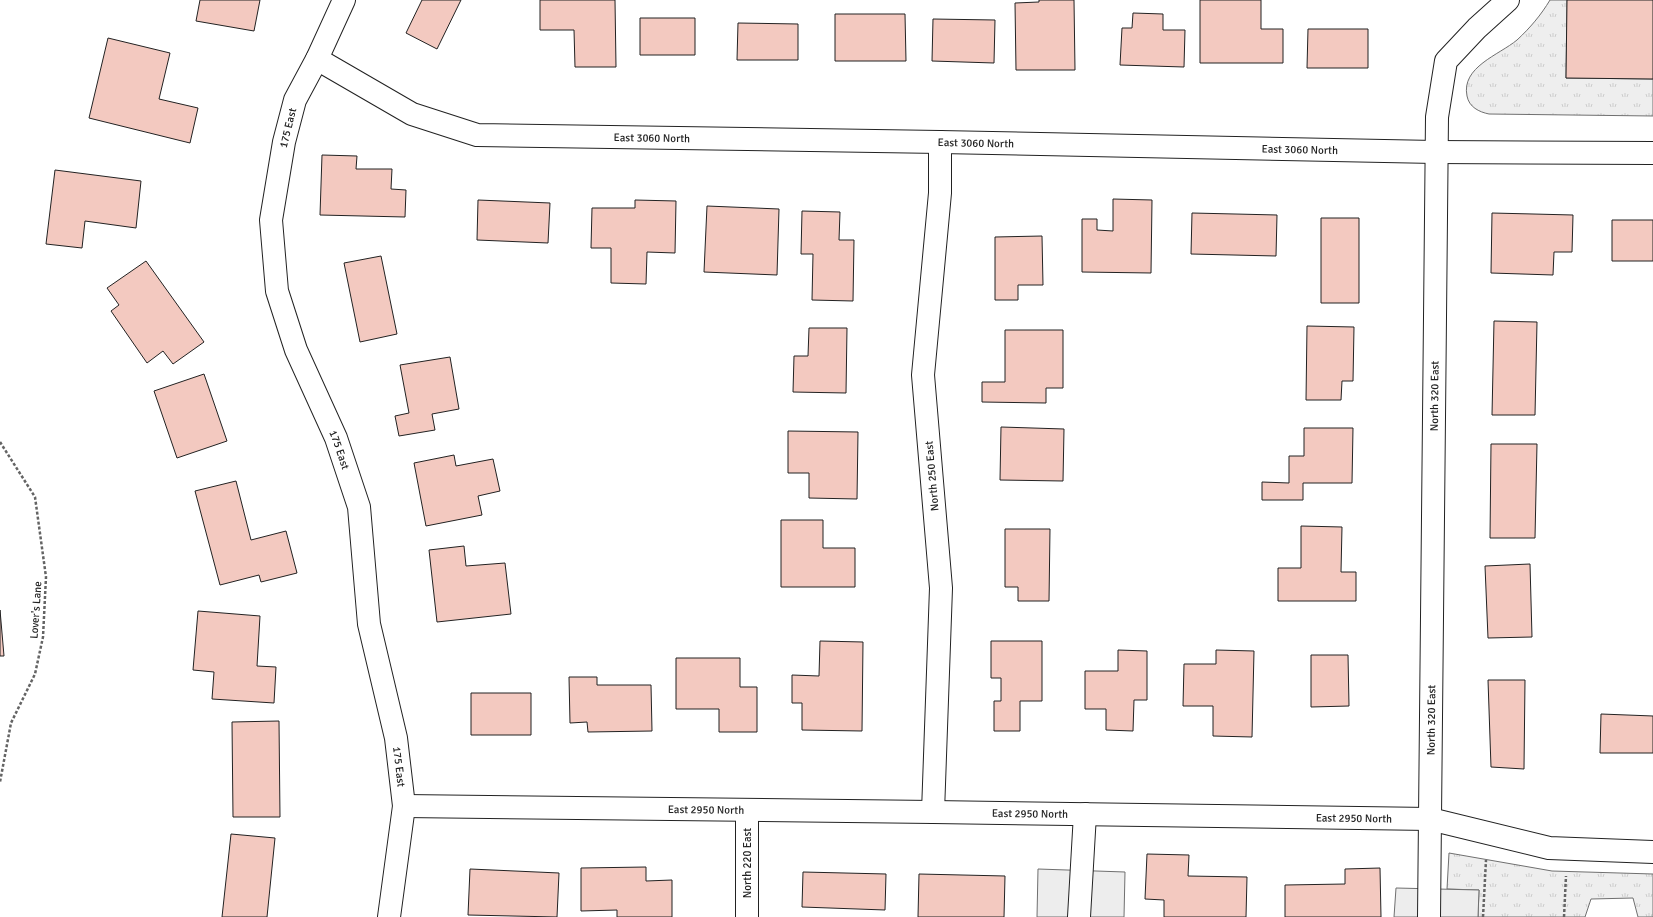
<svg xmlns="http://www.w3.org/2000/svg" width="1653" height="917" font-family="Signika,sans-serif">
	<defs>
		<pattern id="grass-tufts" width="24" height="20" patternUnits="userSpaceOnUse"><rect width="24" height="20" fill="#eee"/><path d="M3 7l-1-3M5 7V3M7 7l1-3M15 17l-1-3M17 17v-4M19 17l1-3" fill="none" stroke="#ccc"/></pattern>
	</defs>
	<rect width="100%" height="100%" fill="#fff"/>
	<path fill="url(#grass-tufts)" stroke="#6f6f6f" d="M 1550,0 L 1567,0 L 1566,78 L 1653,79 L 1653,116 L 1489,114 C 1479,112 1469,107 1467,96 C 1461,67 1499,55 1517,40 C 1530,28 1541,15 1550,0 Z
		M 1449,853 L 1552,871 L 1653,874 L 1653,917 L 1638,917 L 1633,898 L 1591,899 L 1585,917 L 1478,917 L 1479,890 L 1447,889 Z"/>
	<path fill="#ededed" stroke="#6f6f6f" d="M 1038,869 L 1125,872 L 1124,917 L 1037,917 Z
		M 1396,888 L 1479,890 L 1478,917 L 1394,917 Z"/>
	<path fill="#f3c9c0" stroke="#222" d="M 200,0 L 260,0 L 254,31 L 196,21 Z
		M 422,0 L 461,0 L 437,49 L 406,33 Z
		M 540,0 L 615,0 L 616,67 L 575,67 L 574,30 L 540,30 Z
		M 1039,0 L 1074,0 L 1075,70 L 1016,70 L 1015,3 L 1039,2 Z
		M 1200,0 L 1261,0 L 1261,29 L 1283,29 L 1283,63 L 1200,63 Z
		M 1567,0 L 1653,0 L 1653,79 L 1566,78 Z
		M 1133,13 L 1163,14 L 1163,30 L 1185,30 L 1184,67 L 1120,65 L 1122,28 L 1132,28 Z
		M 835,14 L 905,14 L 906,61 L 835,61 Z
		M 640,18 L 695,18 L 695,55 L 640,55 Z
		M 933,19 L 995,20 L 994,63 L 932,61 Z
		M 738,23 L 798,24 L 798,60 L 737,60 Z
		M 1308,29 L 1368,29 L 1368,68 L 1307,68 Z
		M 108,38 L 170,53 L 159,99 L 198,108 L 190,143 L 89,118 Z
		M 322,155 L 357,156 L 356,169 L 392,169 L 391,189 L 406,190 L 405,217 L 320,215 Z
		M 55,170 L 141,181 L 136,228 L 85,221 L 82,248 L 46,244 Z
		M 1113,199 L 1152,200 L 1151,273 L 1082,272 L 1082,219 L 1097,219 L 1097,230 L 1113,231 Z
		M 478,200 L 550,203 L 548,243 L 477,240 Z
		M 635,200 L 676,201 L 675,253 L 647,252 L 646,284 L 611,283 L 611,248 L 591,248 L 592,208 L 635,208 Z
		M 707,206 L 779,209 L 777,275 L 704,272 Z
		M 802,211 L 840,212 L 839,240 L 854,240 L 853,301 L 812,300 L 813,254 L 801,254 Z
		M 1192,213 L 1277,215 L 1276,256 L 1191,254 Z
		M 1492,213 L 1573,215 L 1572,252 L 1554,252 L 1553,275 L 1491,273 Z
		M 1321,218 L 1359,218 L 1359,303 L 1321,303 Z
		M 1612,220 L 1653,220 L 1653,261 L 1612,261 Z
		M 1042,236 L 1043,285 L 1018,285 L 1018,300 L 995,300 L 995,237 Z
		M 381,256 L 397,334 L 360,342 L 344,263 Z
		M 146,261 L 204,342 L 173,364 L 163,351 L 147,363 L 111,311 L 119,305 L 107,288 Z
		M 1494,321 L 1537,322 L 1535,415 L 1492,415 Z
		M 1307,326 L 1354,327 L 1353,381 L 1342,381 L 1341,400 L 1306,400 Z
		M 809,328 L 847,328 L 846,393 L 793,392 L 794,356 L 808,356 Z
		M 1005,330 L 1063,330 L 1063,388 L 1046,388 L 1046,403 L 982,402 L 982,382 L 1005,382 Z
		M 450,357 L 459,409 L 432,414 L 435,430 L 399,436 L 395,416 L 409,413 L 400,365 Z
		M 204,374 L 227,441 L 177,458 L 154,391 Z
		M 1001,427 L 1064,429 L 1063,481 L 1000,480 Z
		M 1304,428 L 1353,428 L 1352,483 L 1303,483 L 1303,500 L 1262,500 L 1262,482 L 1289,483 L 1289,456 L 1304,456 Z
		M 788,431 L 858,432 L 857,499 L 809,498 L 809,473 L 788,473 Z
		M 1491,444 L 1537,444 L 1535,538 L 1490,538 Z
		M 454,455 L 456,466 L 493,459 L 500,491 L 478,496 L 482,515 L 426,526 L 414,463 Z
		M 236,481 L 251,540 L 286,531 L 297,573 L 261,582 L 259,575 L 220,585 L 195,491 Z
		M 781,520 L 823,520 L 823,548 L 855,548 L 855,587 L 781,587 Z
		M 1301,526 L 1342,527 L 1341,572 L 1356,572 L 1356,601 L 1278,601 L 1278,568 L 1301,568 Z
		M 1005,529 L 1050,529 L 1049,601 L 1018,601 L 1018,587 L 1005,587 Z
		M 464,546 L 466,566 L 505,563 L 511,614 L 437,622 L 429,550 Z
		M 1530,564 L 1532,637 L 1488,638 L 1485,566 Z
		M 0,610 L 4,656 L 0,656 Z
		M 198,611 L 260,616 L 257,666 L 276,667 L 274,703 L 212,699 L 214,672 L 193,670 Z
		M 820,641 L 863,642 L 862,731 L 802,730 L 802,703 L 792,703 L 792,675 L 819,676 Z
		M 991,641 L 1042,641 L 1042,701 L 1020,701 L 1020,731 L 994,731 L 994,701 L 1001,701 L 1001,678 L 991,678 Z
		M 1118,650 L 1147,651 L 1147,700 L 1134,700 L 1133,731 L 1106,730 L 1106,709 L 1085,709 L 1085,671 L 1118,671 Z
		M 1216,650 L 1254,651 L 1252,737 L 1213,736 L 1213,706 L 1183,706 L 1184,664 L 1216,664 Z
		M 1311,655 L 1348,655 L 1349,706 L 1311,707 Z
		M 676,658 L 740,658 L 740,687 L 757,687 L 757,732 L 719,732 L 719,709 L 676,709 Z
		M 569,677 L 597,677 L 597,685 L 651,685 L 652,731 L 588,732 L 587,722 L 570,723 Z
		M 1488,680 L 1525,680 L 1524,769 L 1491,767 Z
		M 471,693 L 531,693 L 531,735 L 471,735 Z
		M 1601,714 L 1653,716 L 1653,753 L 1600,753 Z
		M 279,721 L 280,817 L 233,817 L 232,722 Z
		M 231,834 L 275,838 L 267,917 L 222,917 Z
		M 1147,854 L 1189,855 L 1188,876 L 1247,877 L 1246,917 L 1164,917 L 1164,900 L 1145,899 Z
		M 646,867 L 646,881 L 672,880 L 672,917 L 617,917 L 617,910 L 581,911 L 581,868 Z
		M 1380,868 L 1381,917 L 1285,917 L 1285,885 L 1345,884 L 1345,869 Z
		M 470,869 L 559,873 L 557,917 L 468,915 Z
		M 803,872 L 886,874 L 885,910 L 802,907 Z
		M 919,874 L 1005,876 L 1004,917 L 918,917 Z"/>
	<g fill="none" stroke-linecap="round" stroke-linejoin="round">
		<defs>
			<g id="minor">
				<path id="s1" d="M 344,0 L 317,59 L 295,100 L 284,142 L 271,220 L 277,291 L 296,350 L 336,438 L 359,507 L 369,624 L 396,738 L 404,806 L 389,917"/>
				<path id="s2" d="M 317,59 L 412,114 L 477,135 L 940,142 L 1435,152 L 1653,153"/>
				<path id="s3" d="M 404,806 L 933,812 L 1430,819 L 1549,848 L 1653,852"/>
				<path d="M 933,812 L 941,588 L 923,375 L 940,193 L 940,142"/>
				<path d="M 747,917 L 747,810"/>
				<path d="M 1079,917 L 1085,814"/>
				<path id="s4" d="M 1429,917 L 1437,117 L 1446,61 L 1477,28 L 1508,0"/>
			</g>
		</defs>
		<use href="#minor" stroke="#222" stroke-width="24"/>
		<path stroke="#646464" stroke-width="2.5" stroke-dasharray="3 2" stroke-linecap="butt" d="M 0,442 L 35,497 L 46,577 L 43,637 L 35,674 L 11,723 L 0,782
			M 1483,917 L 1486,860
			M 1564,917 L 1566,876"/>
		<use href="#minor" stroke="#fff" stroke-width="22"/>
	</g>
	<g text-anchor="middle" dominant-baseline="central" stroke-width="3" stroke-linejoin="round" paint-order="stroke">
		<g font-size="11" fill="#222" stroke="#fff">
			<text transform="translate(288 128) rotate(-76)">175 East</text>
			<text stroke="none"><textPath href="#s2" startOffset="353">East 3060 North</textPath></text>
			<text stroke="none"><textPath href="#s2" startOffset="677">East 3060 North</textPath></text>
			<text stroke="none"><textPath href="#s2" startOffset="1001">East 3060 North</textPath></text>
			<text stroke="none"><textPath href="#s4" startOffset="521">North 320 East</textPath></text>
			<text stroke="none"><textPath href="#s1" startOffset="476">175 East</textPath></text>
			<text transform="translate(932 476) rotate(-95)">North 250 East</text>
			<text transform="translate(36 610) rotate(-86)">Lover's Lane</text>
			<text stroke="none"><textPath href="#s4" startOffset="197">North 320 East</textPath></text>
			<text stroke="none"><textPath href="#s1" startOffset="800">175 East</textPath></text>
			<text stroke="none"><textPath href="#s3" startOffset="302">East 2950 North</textPath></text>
			<text stroke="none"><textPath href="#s3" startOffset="626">East 2950 North</textPath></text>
			<text stroke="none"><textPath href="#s3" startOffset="950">East 2950 North</textPath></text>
			<text transform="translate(747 863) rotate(-90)">North 220 East</text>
		</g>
	</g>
</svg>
